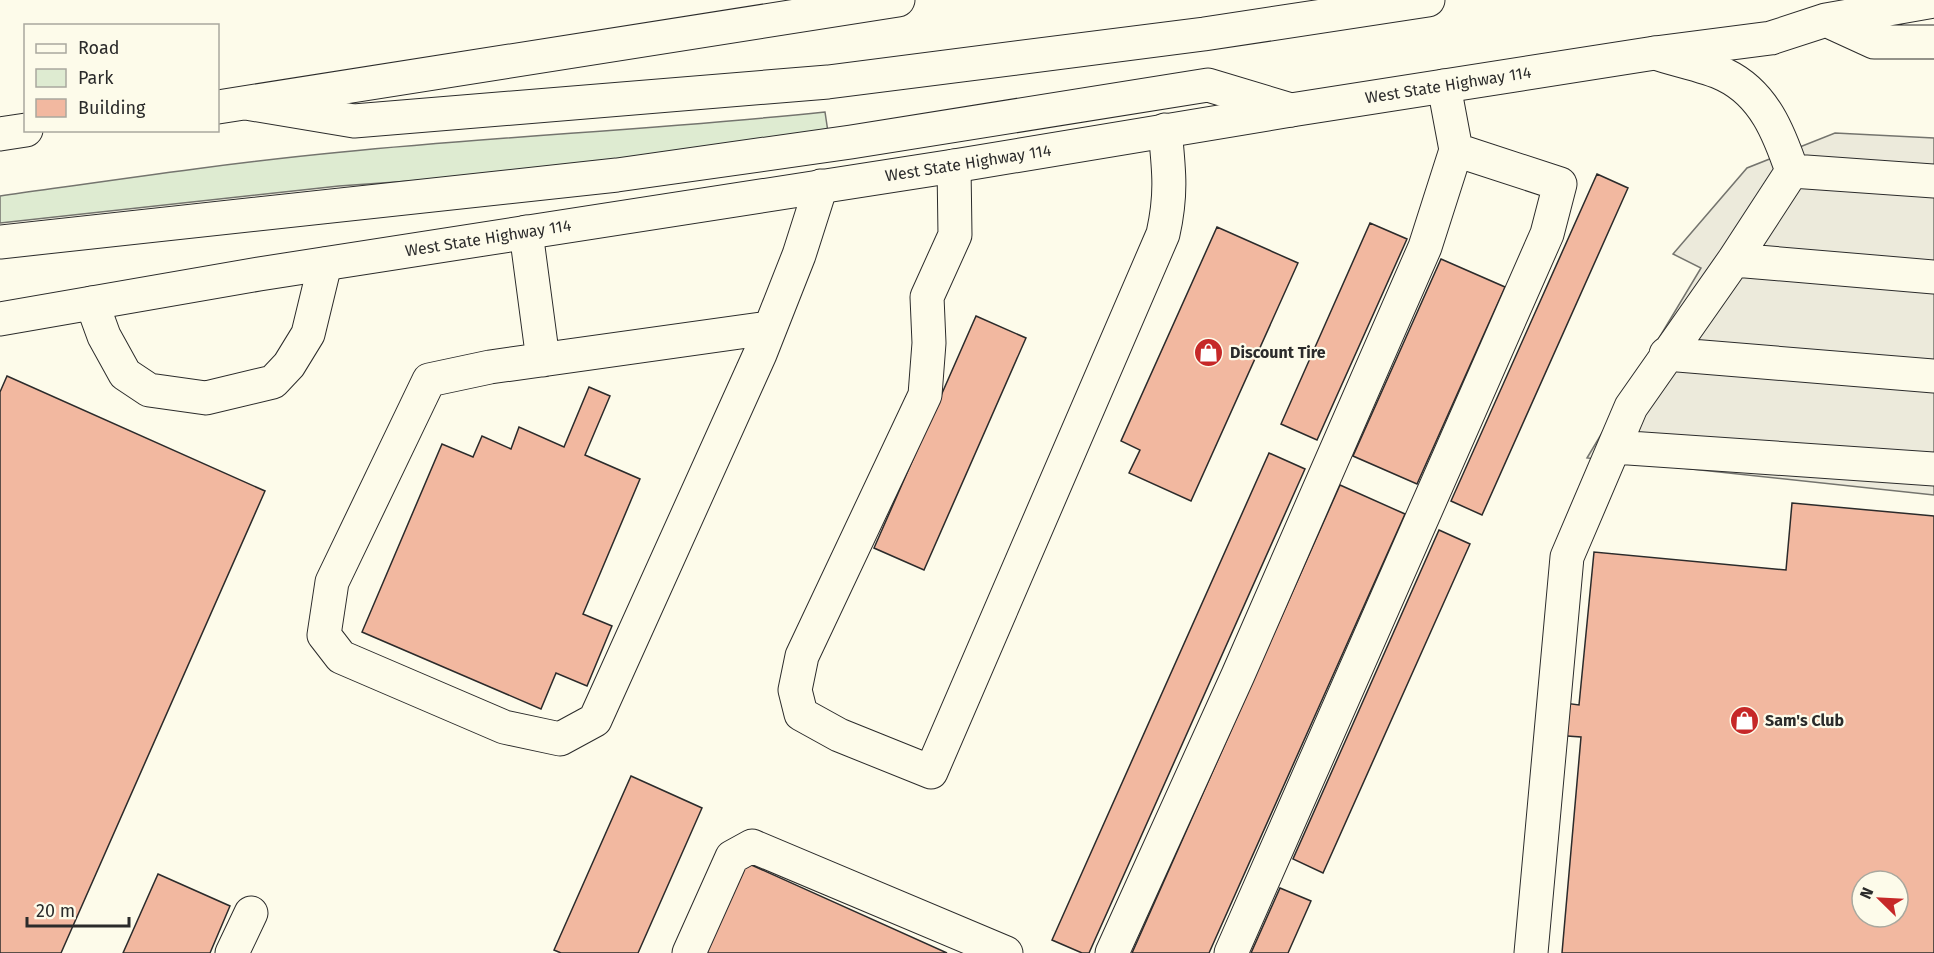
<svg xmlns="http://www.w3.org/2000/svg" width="1934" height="953" font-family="'Fira Sans',sans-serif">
	<rect width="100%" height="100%" fill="#fdfbea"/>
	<path fill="#deebd1" stroke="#74746e" stroke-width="1.5" d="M 825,112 L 828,132 L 495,175 L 339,186 L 0,223 L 0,196 C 114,180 227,163 342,152 C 503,136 664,129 825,112 Z"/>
	<path fill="#eceadb" stroke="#74746e" stroke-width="1.5" d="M 1835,133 L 1934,138 L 1934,495 L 1587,458 L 1701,268 L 1673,254 L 1747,168 Z"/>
	<path fill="#f2b8a0" stroke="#2b2b2b" stroke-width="1.5" fill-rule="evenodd" d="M 1597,174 L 1628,188 L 1482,515 L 1451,501 Z
		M 1370,223 L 1407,239 L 1317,440 L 1281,424 Z
		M 1217,227 L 1298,263 L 1191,501 L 1129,473 L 1140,450 L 1121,441 Z
		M 1441,259 L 1505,287 L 1417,484 L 1353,456 Z
		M 976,316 L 1026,338 L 924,570 L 874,548 Z
		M 7,376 L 265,491 L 61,953 L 0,953 L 0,392 Z
		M 589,387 L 610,396 L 585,455 L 640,479 L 583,614 L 612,626 L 587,686 L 556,673 L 541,709 L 362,632 L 442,444 L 473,457 L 482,436 L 511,449 L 519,427 L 564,447 Z
		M 1269,453 L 1305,469 L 1089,953 L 1082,953 L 1052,940 Z
		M 1340,485 L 1405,514 L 1209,953 L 1132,953 Z
		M 1792,503 L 1934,516 L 1934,953 L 1562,953 L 1581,737 L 1553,735 L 1557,702 L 1579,705 L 1594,552 L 1786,570 ZM 1862,881 L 1898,881 L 1898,917 L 1862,917 Z
		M 1439,530 L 1470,544 L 1323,873 L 1293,859 Z
		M 631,776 L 702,808 L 638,953 L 561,953 L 554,950 Z
		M 747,863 L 947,953 L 706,953 Z
		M 158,874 L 230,906 L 210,953 L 123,953 Z
		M 1280,888 L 1311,901 L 1288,953 L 1251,953 Z"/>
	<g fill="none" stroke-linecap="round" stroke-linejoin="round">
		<defs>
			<path id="minor" d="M 1655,53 C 1675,60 1707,66 1725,75 C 1764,94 1779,133 1792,171
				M 954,166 L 955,235 L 927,297 L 929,343 L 925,395 L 802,656 L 795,690 L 801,714 L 839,735 L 931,772 L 1163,234 C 1172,194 1169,170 1165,130
				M 1792,171 L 1934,181
				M 526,232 L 543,360
				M 1734,260 L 1934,277
				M 92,303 L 104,336 L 125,374 L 149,390 L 206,398 L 273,382 L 289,365 L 308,334 L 325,264
				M 769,328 L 490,367 L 429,380 L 332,582 L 324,635 L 341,657 L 504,727 L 560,739 L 595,720 L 760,354 L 799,255 L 821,186
				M 1666,354 L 1934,376
				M 1614,447 L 1934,469
				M 232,953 L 251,913
				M 689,953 L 732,857 L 752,846 L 1006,953
				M 1112,953 L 1238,675 L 1425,247 L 1456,150 L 1444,86
				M 1231,953 L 1547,234 L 1560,184 L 1456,150
				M 1531,953 L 1567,557 L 1631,407 L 1734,260 L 1792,171"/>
			<path id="major" d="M 1826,20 L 1874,42 L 1934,42
				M 0,319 L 259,274 L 954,166 L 1291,110 L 1655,53 L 1771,38 L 1826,20 L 1934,1"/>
			<path id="highway" d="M 246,103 L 354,121 L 828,82 L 1204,34 L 1428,0
				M 218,107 L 898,0
				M 0,134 L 26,130
				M 0,242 L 617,175 L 851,142 L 1208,85 L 1291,110"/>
		</defs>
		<use href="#minor" stroke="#2b2b2b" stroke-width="35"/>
		<use href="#major" stroke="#2b2b2b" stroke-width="35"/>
		<use href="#highway" stroke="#2b2b2b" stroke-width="35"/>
		<use href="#minor" stroke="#fdfbea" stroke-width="33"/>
		<use href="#major" stroke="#fdfbea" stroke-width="33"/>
		<use href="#highway" stroke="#fdfbea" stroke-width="33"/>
	</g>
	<defs>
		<symbol id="shop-disc" viewBox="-11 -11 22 22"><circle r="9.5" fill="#c62828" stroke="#fdfbea"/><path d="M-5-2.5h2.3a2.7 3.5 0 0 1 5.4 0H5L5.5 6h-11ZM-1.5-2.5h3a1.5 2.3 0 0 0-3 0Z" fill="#fff"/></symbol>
	</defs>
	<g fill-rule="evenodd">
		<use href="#shop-disc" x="1192" y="336" width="33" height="33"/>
		<use href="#shop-disc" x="1728" y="704" width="33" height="33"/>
	</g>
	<g text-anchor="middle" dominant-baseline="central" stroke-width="4.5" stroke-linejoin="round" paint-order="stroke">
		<g font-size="16" fill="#2b2b2b" stroke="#fdfbea">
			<text transform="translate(1448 85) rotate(-9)">West State Highway 114</text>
			<text transform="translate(968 163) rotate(-9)">West State Highway 114</text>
			<text transform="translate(488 238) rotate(-9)">West State Highway 114</text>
		</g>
		<g font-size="16" font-weight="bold" fill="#2b2b2b" stroke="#fdfbea" text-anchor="start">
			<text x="1230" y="352">Discount Tire</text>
			<text x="1765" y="720">Sam's Club</text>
		</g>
	</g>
	<rect x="24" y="24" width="195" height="108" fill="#fdfbea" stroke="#a9a89e" stroke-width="1.5"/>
	<rect x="36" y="44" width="30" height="9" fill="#fdfbea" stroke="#a9a89e" stroke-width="1.5"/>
	<text x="78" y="54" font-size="18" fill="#2b2b2b">Road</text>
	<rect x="36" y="69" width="30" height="18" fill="#deebd1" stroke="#a9a89e" stroke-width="1.5"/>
	<text x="78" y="84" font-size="18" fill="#2b2b2b">Park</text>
	<rect x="36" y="99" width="30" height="18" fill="#f2b8a0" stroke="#a9a89e" stroke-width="1.5"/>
	<text x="78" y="114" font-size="18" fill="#2b2b2b">Building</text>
	<g transform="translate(1880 899) rotate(294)"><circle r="28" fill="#fdfbea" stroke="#a9a89e" stroke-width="1.5"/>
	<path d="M0-4.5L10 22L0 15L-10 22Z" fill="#c62828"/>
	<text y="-9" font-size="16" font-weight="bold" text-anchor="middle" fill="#2b2b2b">N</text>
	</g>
	<path d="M27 917v9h102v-9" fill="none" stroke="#2b2b2b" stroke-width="3"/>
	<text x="36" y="917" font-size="18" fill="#2b2b2b" stroke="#fdfbea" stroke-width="4.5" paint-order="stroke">20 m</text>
</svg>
